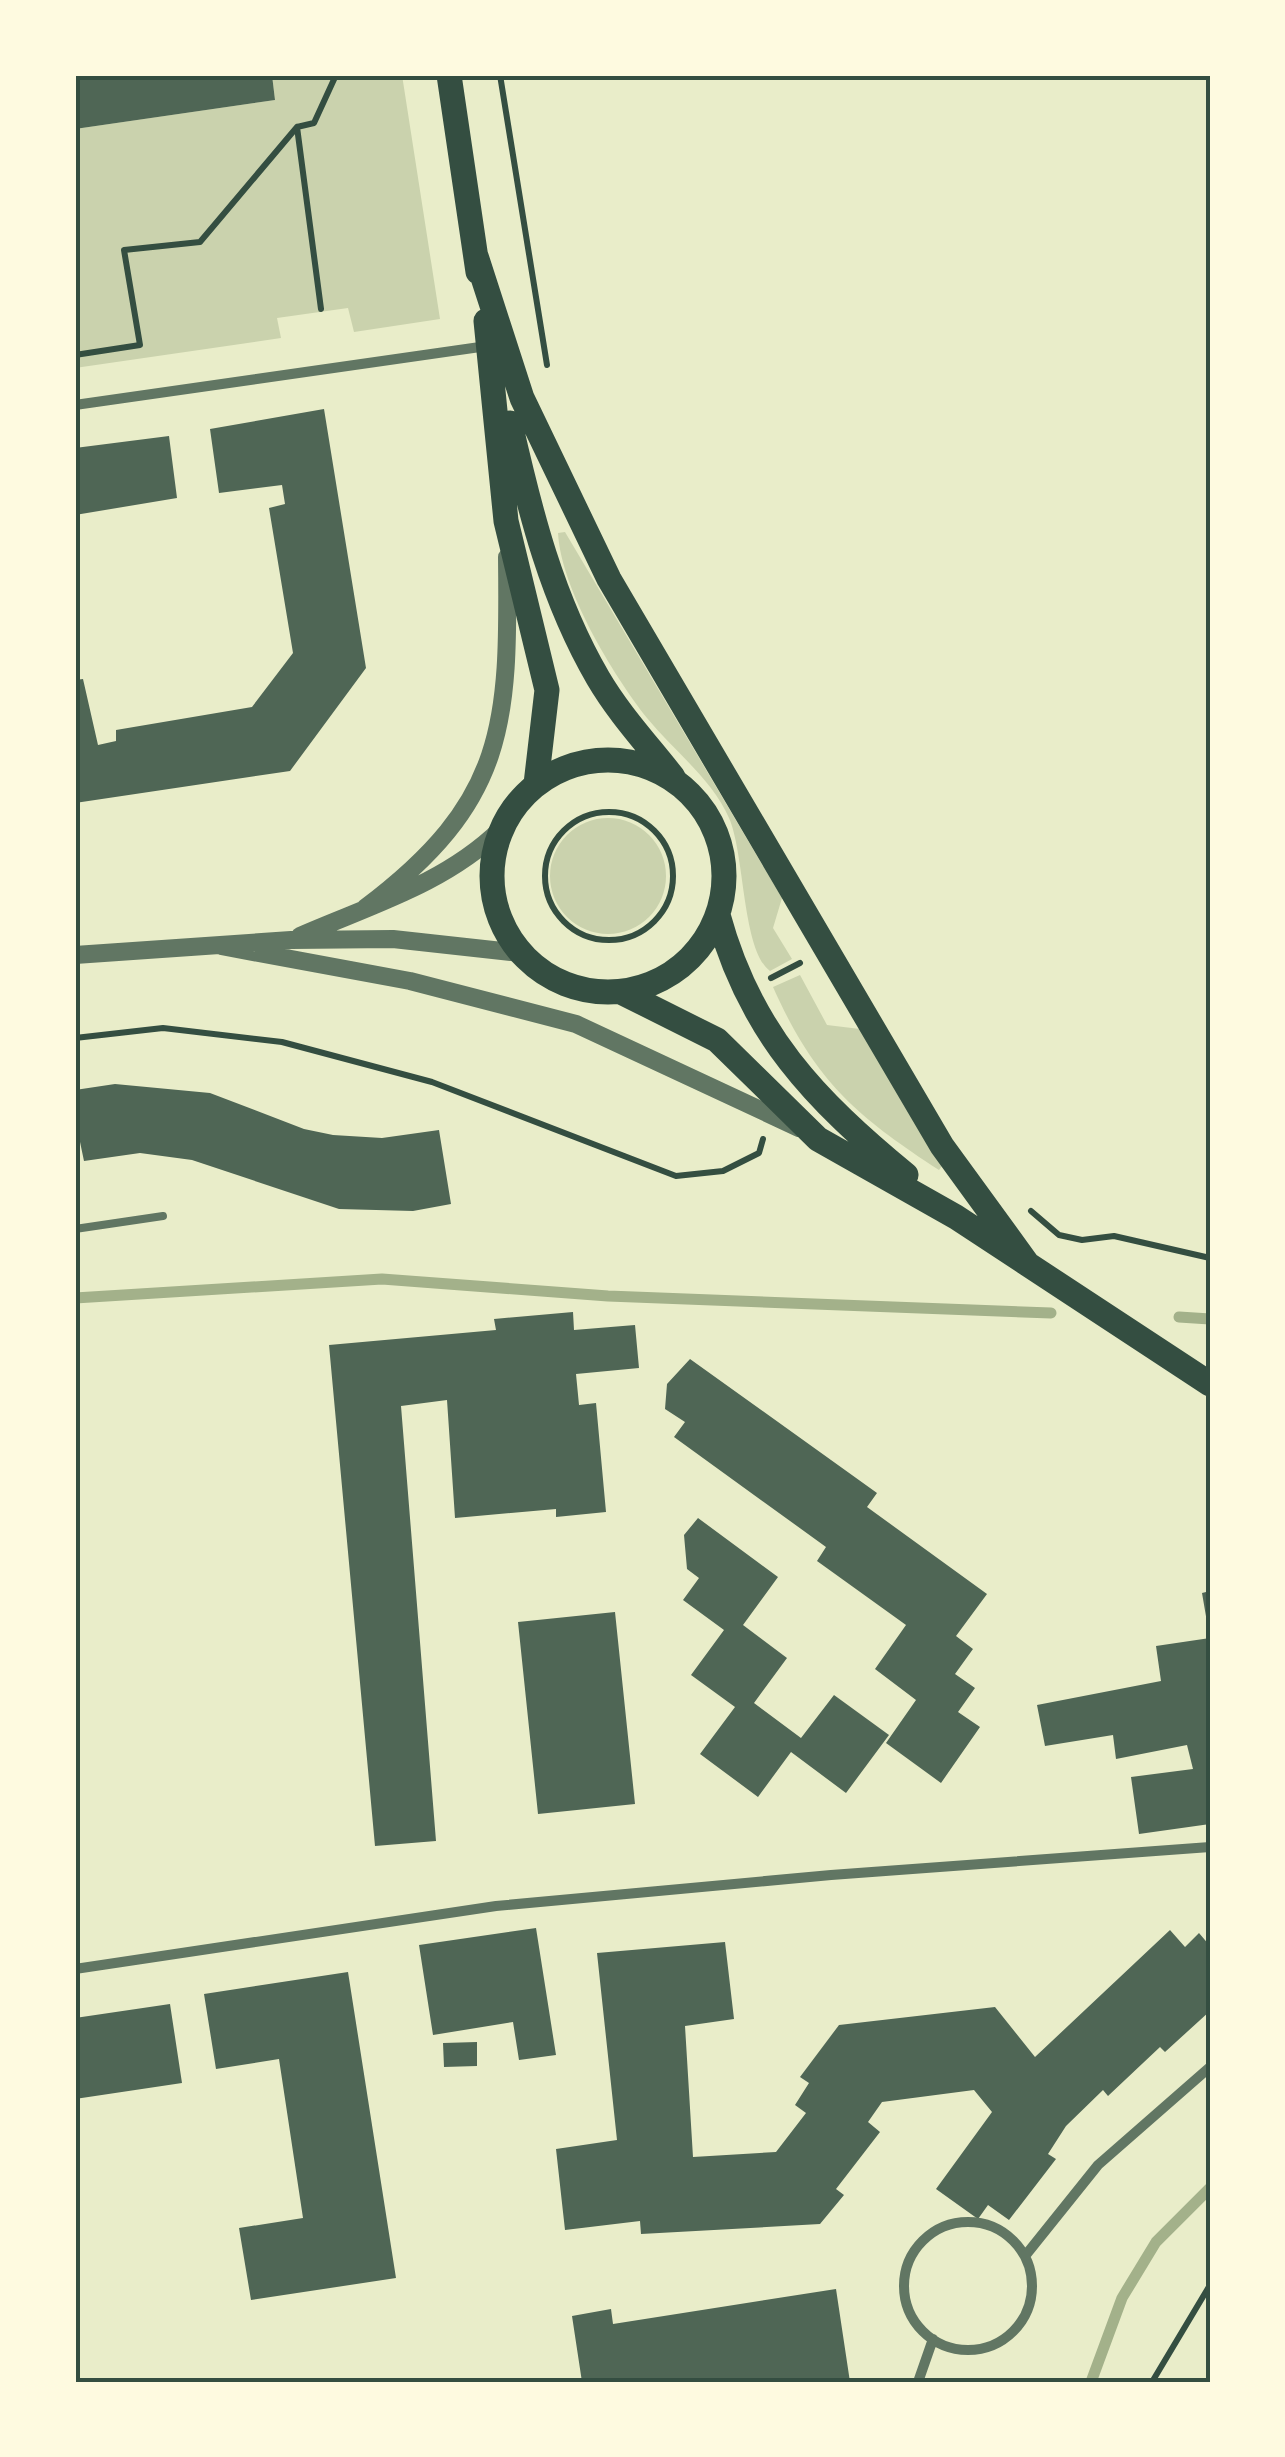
<svg xmlns="http://www.w3.org/2000/svg" width="1285" height="2457" font-family="Inter,sans-serif">
	<rect width="100%" height="100%" fill="#e9edc9"/>
	<path fill="#cad2ad" d="M 272,75 L 402,75 L 440,319 L 354,332 L 348,308 L 277,318 L 281,338 L 75,368 L 75,129 L 275,100 Z
		M 565,532 L 782,898 L 773,928 L 792,959 L 770,971 C 742,950 745,854 729,818 C 712,779 674,751 647,718 C 613,675 561,589 558,533 Z
		M550 876a58 58 0 1 1 116 0a58 58 0 1 1-116 0Z
		M 800,975 L 827,1025 L 860,1029 L 942,1166 L 939,1170 C 855,1115 815,1081 773,987 Z"/>
	<g fill="none" stroke-linecap="round" stroke-linejoin="round">
		<path stroke="#a3b18a" stroke-width="11" d="M 75,1298 L 382,1279 L 608,1296 L 1051,1313
			M 1179,1317 L 1210,1319
			M 1091,2382 L 1122,2298 L 1156,2242 L 1210,2188"/>
	</g>
	<path fill="#4f6655" d="M 75,75 L 272,75 L 275,100 L 75,129 Z
		M 324,409 L 366,668 L 290,771 L 75,803 L 75,680 L 83,679 L 98,745 L 116,741 L 116,730 L 252,707 L 293,653 L 269,508 L 285,504 L 282,485 L 219,493 L 210,429 Z
		M 169,436 L 177,498 L 75,515 L 75,448 Z
		M 115,1084 L 210,1093 L 304,1129 L 333,1135 L 382,1138 L 439,1130 L 451,1204 L 413,1211 L 339,1209 L 192,1160 L 140,1153 L 84,1161 L 75,1118 L 75,1090 Z
		M 573,1312 L 574,1330 L 635,1325 L 639,1368 L 576,1374 L 579,1405 L 596,1403 L 606,1512 L 556,1517 L 556,1509 L 455,1518 L 447,1400 L 401,1406 L 436,1841 L 375,1846 L 329,1345 L 496,1330 L 494,1319 Z
		M 690,1359 L 877,1493 L 867,1507 L 987,1594 L 956,1636 L 973,1649 L 955,1674 L 975,1688 L 958,1712 L 980,1727 L 941,1783 L 886,1743 L 916,1700 L 875,1669 L 906,1625 L 817,1561 L 826,1547 L 674,1437 L 685,1422 L 665,1409 L 667,1384 Z
		M 698,1518 L 778,1577 L 743,1625 L 787,1658 L 754,1703 L 801,1738 L 834,1695 L 889,1735 L 846,1793 L 791,1752 L 758,1797 L 700,1754 L 735,1707 L 691,1675 L 724,1630 L 683,1600 L 699,1578 L 687,1569 L 684,1535 Z
		M 1210,1591 L 1210,1628 L 1208,1628 L 1202,1593 Z
		M 615,1612 L 635,1804 L 538,1814 L 518,1622 Z
		M 1210,1638 L 1210,1824 L 1139,1834 L 1131,1777 L 1193,1769 L 1187,1745 L 1116,1759 L 1113,1735 L 1045,1746 L 1037,1705 L 1161,1681 L 1156,1646 Z
		M 536,1928 L 556,2055 L 519,2060 L 513,2022 L 433,2035 L 419,1945 Z
		M 1170,1930 L 1185,1947 L 1199,1933 L 1210,1946 L 1210,2011 L 1165,2052 L 1160,2047 L 1108,2096 L 1103,2090 L 1066,2126 L 1048,2154 L 1056,2159 L 1009,2220 L 988,2205 L 978,2219 L 936,2189 L 992,2112 L 974,2090 L 882,2102 L 868,2122 L 880,2132 L 836,2189 L 844,2195 L 820,2224 L 641,2234 L 640,2221 L 565,2230 L 556,2149 L 617,2140 L 597,1953 L 725,1942 L 734,2019 L 685,2026 L 693,2157 L 776,2152 L 806,2113 L 795,2105 L 809,2083 L 800,2077 L 839,2025 L 995,2007 L 1035,2057 Z
		M 348,1972 L 396,2278 L 251,2300 L 239,2228 L 303,2218 L 279,2059 L 216,2069 L 204,1994 Z
		M 170,2004 L 182,2083 L 75,2099 L 75,2018 Z
		M 477,2042 L 477,2066 L 444,2067 L 443,2043 Z
		M 836,2289 L 850,2382 L 582,2382 L 572,2316 L 611,2309 L 613,2324 Z"/>
	<g fill="none" stroke-linecap="round" stroke-linejoin="round">
		<path stroke="#344e41" stroke-width="6" d="M 500,75 L 547,365
			M 321,309 L 297,127 L 314,123 L 336,75
			M 75,355 L 140,345 L 124,250 L 200,242 L 297,127
			M545 876a64 64 0 1 1 128 0a64 64 0 1 1-128 0Z
			M 771,978 L 800,963
			M 75,1038 L 163,1028 L 282,1042 L 432,1082 L 676,1176 L 723,1171 L 759,1153 L 763,1139
			M 1031,1211 L 1059,1235 L 1082,1240 L 1114,1236 L 1210,1258
			M 1152,2382 L 1210,2285"/>
		<path stroke="#617663" stroke-width="8" d="M 75,1229 L 163,1216"/>
		<path stroke="#617663" stroke-width="10" d="M 75,405 L 487,346
			M 75,1969 L 496,1906 L 831,1875 L 1210,1847
			M904 2286a64 64 0 1 1 128 0a64 64 0 1 1-128 0Z
			M 1025,2256 L 1098,2165 L 1210,2067
			M 918,2382 L 933,2339"/>
		<path stroke="#617663" stroke-width="18" d="M 365,908 C 507,801 509,725 507,557
			M 300,936 C 371,905 444,884 500,830
			M 221,946 L 410,981 L 576,1024 L 799,1128
			M 75,955 L 291,940 L 393,939 L 520,953"/>
		<path stroke="#344e41" stroke-width="25" d="M 449,75 L 478,272
			M 476,256 L 522,398 L 609,579 L 942,1146 L 1027,1263
			M 486,321 L 506,521 L 547,690 L 536,784
			M 510,423 C 530,512 552,599 598,678 C 619,714 648,745 673,777
			M492 876a116 116 0 1 1 232 0a116 116 0 1 1-232 0Z
			M 718,915 C 750,1033 815,1100 906,1175
			M 623,993 L 717,1040 L 818,1139 L 956,1217 L 1210,1384"/>
	</g>
	<rect width="1285" height="2457" fill="none" stroke="#fefae0" stroke-width="155"/>
	<rect x="78" y="78" width="1130" height="2302" fill="none" stroke="#344e41" stroke-width="4"/>
</svg>
